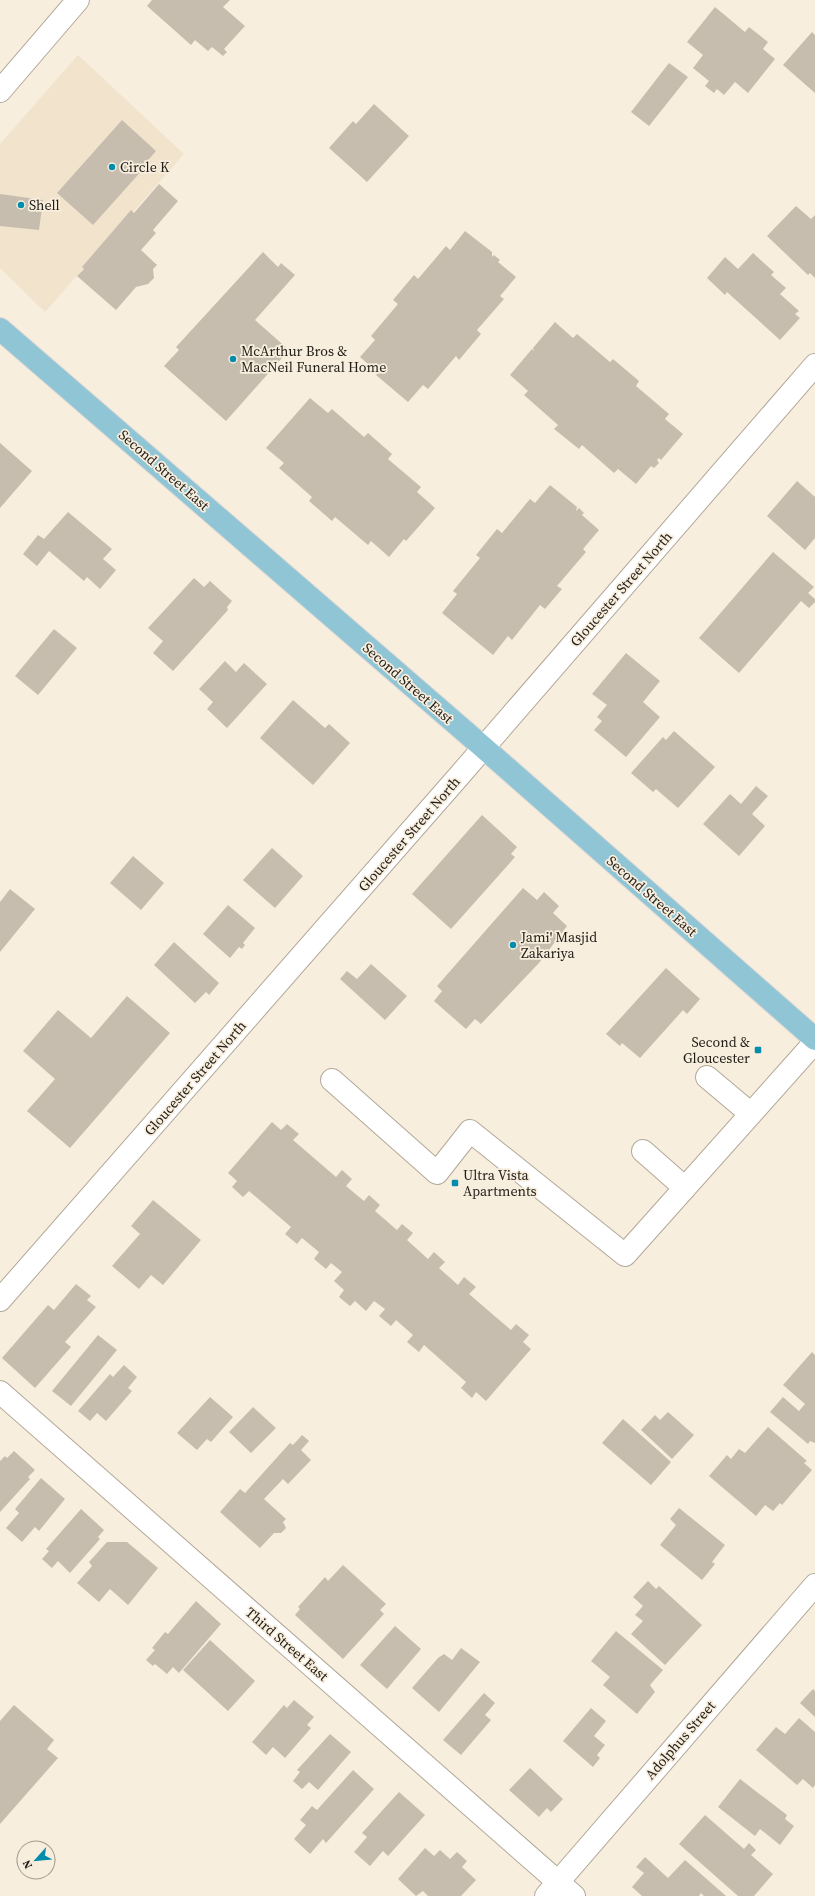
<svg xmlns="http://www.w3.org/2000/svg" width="815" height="1896" font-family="'Source Serif 4',serif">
	<rect width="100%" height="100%" fill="#f8eede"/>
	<path fill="#f2e3cd" d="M 78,55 L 184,154 L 45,312 L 0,268 L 0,144 Z"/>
	<path fill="#c7bdae" d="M 152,0 L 230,0 L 223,7 L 245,26 L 224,49 L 227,52 L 223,56 L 212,47 L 208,51 L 195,40 L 191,45 L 147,6 Z
		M 715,7 L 745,32 L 749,27 L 768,42 L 763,49 L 775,59 L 748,93 L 735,82 L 724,95 L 717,89 L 714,93 L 705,86 L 709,81 L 693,68 L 703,55 L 687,42 Z
		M 812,32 L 815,35 L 815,93 L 783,65 Z
		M 669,63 L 688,77 L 649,126 L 631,112 Z
		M 374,104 L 409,136 L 367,182 L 329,148 L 353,121 L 356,124 Z
		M 122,120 L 156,151 L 143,166 L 145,167 L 93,225 L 57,193 Z
		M 159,184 L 178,201 L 153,230 L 156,233 L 141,250 L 157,265 L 153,269 L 154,278 L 148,284 L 136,287 L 116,310 L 77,276 L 84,269 L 82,267 L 131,210 L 134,213 Z
		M 0,194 L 43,200 L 39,230 L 0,226 Z
		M 796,206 L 811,219 L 815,215 L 815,278 L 810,273 L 808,275 L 767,236 Z
		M 465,231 L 492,252 L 492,257 L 494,255 L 500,260 L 498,262 L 516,277 L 500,296 L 504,299 L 477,330 L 481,334 L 459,360 L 456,356 L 428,389 L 423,385 L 408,402 L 376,375 L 378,373 L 360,357 L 375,340 L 371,336 L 398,304 L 393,300 L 414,275 L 418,279 L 446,246 L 450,250 Z
		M 263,252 L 278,267 L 281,263 L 295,275 L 255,320 L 289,350 L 226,421 L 164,366 L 179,350 L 176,347 Z
		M 753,253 L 774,272 L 771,275 L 786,288 L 780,294 L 799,311 L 795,314 L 800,318 L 780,340 L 727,292 L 725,295 L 707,278 L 725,257 L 738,269 Z
		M 555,322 L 573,338 L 577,334 L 610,362 L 613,359 L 639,381 L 636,386 L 669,414 L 665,419 L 683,434 L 661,460 L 659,458 L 657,460 L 659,463 L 654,468 L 651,466 L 636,484 L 618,469 L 614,473 L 582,445 L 579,449 L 554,429 L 558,425 L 524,395 L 528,391 L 510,375 L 532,349 L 534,351 L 533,348 Z
		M 310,398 L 328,413 L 332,409 L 364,437 L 368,433 L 392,454 L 388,459 L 421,487 L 417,492 L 435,508 L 406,541 L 404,539 L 389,557 L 371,541 L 368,545 L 335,517 L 332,521 L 309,501 L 312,497 L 279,468 L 284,463 L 266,448 Z
		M 0,443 L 32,471 L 0,508 Z
		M 797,481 L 815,497 L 815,538 L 805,550 L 767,516 Z
		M 550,485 L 577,507 L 576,511 L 579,508 L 584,513 L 582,515 L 599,530 L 583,549 L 586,552 L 557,586 L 562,589 L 545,609 L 540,605 L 512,640 L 508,636 L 493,655 L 442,613 L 457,594 L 453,591 L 480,558 L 476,555 L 497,529 L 502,533 L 530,499 L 535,503 Z
		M 68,512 L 112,549 L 103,559 L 116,570 L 100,589 L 87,577 L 84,581 L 49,551 L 37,566 L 23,554 L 38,535 L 44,539 Z
		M 773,552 L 814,587 L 808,593 L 815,599 L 815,602 L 809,608 L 801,601 L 739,673 L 699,638 Z
		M 194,578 L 204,587 L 210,581 L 232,601 L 227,607 L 228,610 L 173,671 L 153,653 L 163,641 L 148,628 Z
		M 54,629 L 77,648 L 38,695 L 15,676 Z
		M 626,653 L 660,681 L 643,702 L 660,717 L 626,757 L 594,730 L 602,721 L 597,717 L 607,705 L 592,694 Z
		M 225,661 L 236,672 L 244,663 L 267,684 L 227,728 L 207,709 L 213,702 L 199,689 Z
		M 293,700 L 325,728 L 329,724 L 350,743 L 313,785 L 260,738 Z
		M 674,731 L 715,767 L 678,808 L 656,789 L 653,792 L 631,773 L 663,737 L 666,740 Z
		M 756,786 L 768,796 L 752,814 L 765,826 L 739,856 L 703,824 L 730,794 L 741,804 Z
		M 482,815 L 517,847 L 511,854 L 515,857 L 451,929 L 412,894 Z
		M 272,848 L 303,876 L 275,908 L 243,880 Z
		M 133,856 L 164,883 L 141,910 L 110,883 Z
		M 523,888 L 537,900 L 544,892 L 559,906 L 553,913 L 567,926 L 539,963 L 481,1024 L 475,1019 L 466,1029 L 434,1001 L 442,991 L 437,986 Z
		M 10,889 L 35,909 L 0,952 L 0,902 Z
		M 228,905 L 255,928 L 243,943 L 245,945 L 242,949 L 239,947 L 230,958 L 203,934 Z
		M 174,942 L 219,983 L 209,995 L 206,992 L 195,1003 L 154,965 Z
		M 371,964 L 407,996 L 385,1020 L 340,979 L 347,971 L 357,979 Z
		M 666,968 L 700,999 L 687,1014 L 683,1010 L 640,1058 L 622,1043 L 620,1046 L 606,1034 Z
		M 127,996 L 170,1033 L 70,1148 L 27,1111 L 55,1079 L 23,1051 L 58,1010 L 91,1038 Z
		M 272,1122 L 281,1130 L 287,1124 L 299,1134 L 293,1140 L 336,1177 L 342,1170 L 352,1179 L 346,1186 L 364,1201 L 369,1195 L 380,1205 L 375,1211 L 397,1230 L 402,1224 L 413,1233 L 407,1240 L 428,1259 L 434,1252 L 445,1262 L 439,1268 L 458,1285 L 464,1277 L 476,1287 L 469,1294 L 511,1330 L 516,1324 L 529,1335 L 523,1342 L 531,1349 L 486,1401 L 476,1392 L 472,1398 L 461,1388 L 466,1382 L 424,1345 L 419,1352 L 407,1342 L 413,1335 L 396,1320 L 391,1326 L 379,1316 L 385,1309 L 374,1301 L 366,1311 L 355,1301 L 350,1306 L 339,1297 L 344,1290 L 334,1281 L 342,1272 L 331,1263 L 326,1269 L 314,1259 L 319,1252 L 302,1238 L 297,1244 L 285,1234 L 291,1227 L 249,1191 L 243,1197 L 232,1187 L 237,1181 L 228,1173 Z
		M 153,1200 L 201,1240 L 163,1285 L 151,1275 L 139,1289 L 112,1266 L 140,1234 L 131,1226 Z
		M 76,1284 L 91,1296 L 87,1300 L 96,1307 L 65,1342 L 71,1347 L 35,1388 L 2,1358 L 48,1305 L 54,1310 Z
		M 98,1335 L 117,1350 L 71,1406 L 52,1391 Z
		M 812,1352 L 815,1355 L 815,1443 L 810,1441 L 808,1444 L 770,1412 L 783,1397 L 799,1411 L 805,1404 L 783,1385 Z
		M 124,1365 L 137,1377 L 128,1388 L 132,1391 L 106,1421 L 97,1413 L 90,1421 L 78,1411 L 110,1374 L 113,1377 Z
		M 210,1397 L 233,1417 L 211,1442 L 207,1439 L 197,1450 L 177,1433 Z
		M 253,1407 L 276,1428 L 251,1453 L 229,1432 Z
		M 668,1412 L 694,1435 L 672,1459 L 641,1430 L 655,1415 L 660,1420 Z
		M 623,1419 L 671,1462 L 651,1485 L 602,1443 Z
		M 768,1427 L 807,1461 L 804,1463 L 812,1470 L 782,1505 L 780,1503 L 773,1511 L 765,1505 L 756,1516 L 709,1476 L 727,1455 L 731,1459 L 739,1449 L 745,1453 Z
		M 302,1435 L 309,1441 L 301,1450 L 311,1460 L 288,1484 L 283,1479 L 264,1499 L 286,1519 L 283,1522 L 286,1528 L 281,1533 L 274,1533 L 260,1548 L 220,1512 L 240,1489 L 245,1493 L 290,1443 L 293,1445 Z
		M 14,1451 L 35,1470 L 28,1477 L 30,1479 L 0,1512 L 0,1461 L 5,1456 L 7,1458 Z
		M 41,1478 L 65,1499 L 39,1531 L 35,1527 L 22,1542 L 6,1528 L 19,1513 L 15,1509 Z
		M 679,1508 L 725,1545 L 712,1562 L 715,1564 L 702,1580 L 660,1545 L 676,1525 L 670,1519 Z
		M 81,1509 L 104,1530 L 98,1537 L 100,1539 L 70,1573 L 58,1561 L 52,1568 L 42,1559 L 49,1551 L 46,1549 Z
		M 107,1542 L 127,1542 L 158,1568 L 128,1605 L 110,1589 L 99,1602 L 77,1583 L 92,1566 L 89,1562 Z
		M 343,1565 L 386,1604 L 380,1610 L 384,1614 L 343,1659 L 295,1615 L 300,1609 L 298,1607 L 325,1577 L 328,1581 Z
		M 648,1581 L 656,1589 L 659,1586 L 702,1625 L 665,1665 L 631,1634 L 643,1621 L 635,1615 L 643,1606 L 633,1597 Z
		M 196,1601 L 221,1624 L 179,1673 L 173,1667 L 167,1674 L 155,1664 L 153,1666 L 146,1660 L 155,1650 L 152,1648 L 165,1632 L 168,1634 Z
		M 395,1626 L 421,1649 L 387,1689 L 360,1665 Z
		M 616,1631 L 663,1670 L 650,1685 L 655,1692 L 637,1714 L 603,1685 L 610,1677 L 591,1661 Z
		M 210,1640 L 255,1681 L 228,1711 L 183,1670 Z
		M 461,1648 L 480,1662 L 439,1712 L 412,1688 L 438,1658 L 444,1654 L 452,1660 Z
		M 813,1689 L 815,1691 L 815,1717 L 800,1703 Z
		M 484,1693 L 495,1703 L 485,1715 L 491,1720 L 461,1755 L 443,1740 Z
		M 294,1700 L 314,1717 L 307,1725 L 311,1728 L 285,1758 L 273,1747 L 266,1755 L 252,1742 L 284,1705 L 287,1708 Z
		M 14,1705 L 54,1740 L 47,1749 L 58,1758 L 0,1824 L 0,1721 Z
		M 591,1708 L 606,1721 L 594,1736 L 605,1745 L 597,1755 L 600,1758 L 593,1767 L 563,1741 Z
		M 799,1718 L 815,1732 L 815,1785 L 813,1788 L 803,1779 L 797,1785 L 756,1750 L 776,1727 L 785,1734 Z
		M 330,1734 L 351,1752 L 318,1790 L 309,1782 L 302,1789 L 293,1781 L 300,1772 L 297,1770 Z
		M 530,1768 L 563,1799 L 551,1812 L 547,1808 L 539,1817 L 509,1790 Z
		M 353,1770 L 374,1789 L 326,1843 L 323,1839 L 310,1854 L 294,1839 L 306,1825 L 300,1820 L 312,1806 L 317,1810 Z
		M 740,1779 L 787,1815 L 785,1819 L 794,1826 L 780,1845 L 760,1829 L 755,1836 L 718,1807 Z
		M 399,1792 L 425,1815 L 388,1856 L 383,1851 L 370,1866 L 354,1852 L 367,1837 L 362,1833 Z
		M 705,1815 L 744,1849 L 749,1843 L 756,1850 L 751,1855 L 773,1874 L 754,1896 L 738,1896 L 679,1844 Z
		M 425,1848 L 434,1856 L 440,1850 L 450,1859 L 457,1852 L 467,1861 L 462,1867 L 476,1880 L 461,1896 L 428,1896 L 423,1891 L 416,1896 L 398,1879 Z
		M 645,1857 L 668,1878 L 685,1860 L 726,1896 L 704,1896 L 701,1893 L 699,1896 L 642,1896 L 632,1887 L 644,1873 L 636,1867 Z"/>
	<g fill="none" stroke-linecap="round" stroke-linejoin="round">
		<defs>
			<path id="minor" d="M 0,91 L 78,0
				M 707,1077 L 751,1114
				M 332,1080 L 437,1173 L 470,1131 L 625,1255 L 815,1042
				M 643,1151 L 685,1188
				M 0,1300 L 459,776 L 815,365
				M 0,1392 L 574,1896
				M 546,1896 L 815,1585"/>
			<path id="major" d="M 0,329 L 484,748 L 815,1039"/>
		</defs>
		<use href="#minor" stroke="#b2a899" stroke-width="24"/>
		<use href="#major" stroke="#d7d6d5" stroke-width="24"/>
		<use href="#minor" stroke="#fff" stroke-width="22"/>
		<use href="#major" stroke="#8fc5d5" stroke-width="22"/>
	</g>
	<g fill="#038cab" stroke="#f8eede" stroke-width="1.5">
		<circle cx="112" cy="167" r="4"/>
		<circle cx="21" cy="205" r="4"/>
		<circle cx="233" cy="359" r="4"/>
		<circle cx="513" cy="945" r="4"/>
		<rect x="754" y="1046" width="8" height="8" rx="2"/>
		<rect x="451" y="1179" width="8" height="8" rx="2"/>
	</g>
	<g text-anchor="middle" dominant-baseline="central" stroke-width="3.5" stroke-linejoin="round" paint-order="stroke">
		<g font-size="14" fill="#201c17" stroke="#f8eede" text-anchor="start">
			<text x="120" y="167">Circle K</text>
			<text x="29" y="205">Shell</text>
			<text x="241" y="351">McArthur Bros &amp;<tspan x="241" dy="16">MacNeil Funeral Home</tspan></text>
			<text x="521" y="937">Jami' Masjid<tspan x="521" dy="16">Zakariya</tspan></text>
			<text x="750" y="1042" text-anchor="end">Second &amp;<tspan x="750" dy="16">Gloucester</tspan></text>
			<text x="463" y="1175">Ultra Vista<tspan x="463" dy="16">Apartments</tspan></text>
		</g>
		<g font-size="14" fill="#201c17" stroke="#f8eede">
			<text transform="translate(164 470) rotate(41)">Second Street East</text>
			<text transform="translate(621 589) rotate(-49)">Gloucester Street North</text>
			<text transform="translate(408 683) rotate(41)">Second Street East</text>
			<text transform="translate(409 834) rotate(-49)">Gloucester Street North</text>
			<text transform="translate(652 896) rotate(41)">Second Street East</text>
			<text transform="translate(195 1078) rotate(-49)">Gloucester Street North</text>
			<text transform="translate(287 1644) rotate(41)">Third Street East</text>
			<text transform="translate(680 1740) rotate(-49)">Adolphus Street</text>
		</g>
	</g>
	<g transform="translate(36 1860) rotate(243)"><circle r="19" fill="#f8eede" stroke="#a29a8e"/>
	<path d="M0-3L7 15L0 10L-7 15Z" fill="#038cab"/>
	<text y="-6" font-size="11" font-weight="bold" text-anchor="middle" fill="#201c17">N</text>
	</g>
</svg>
